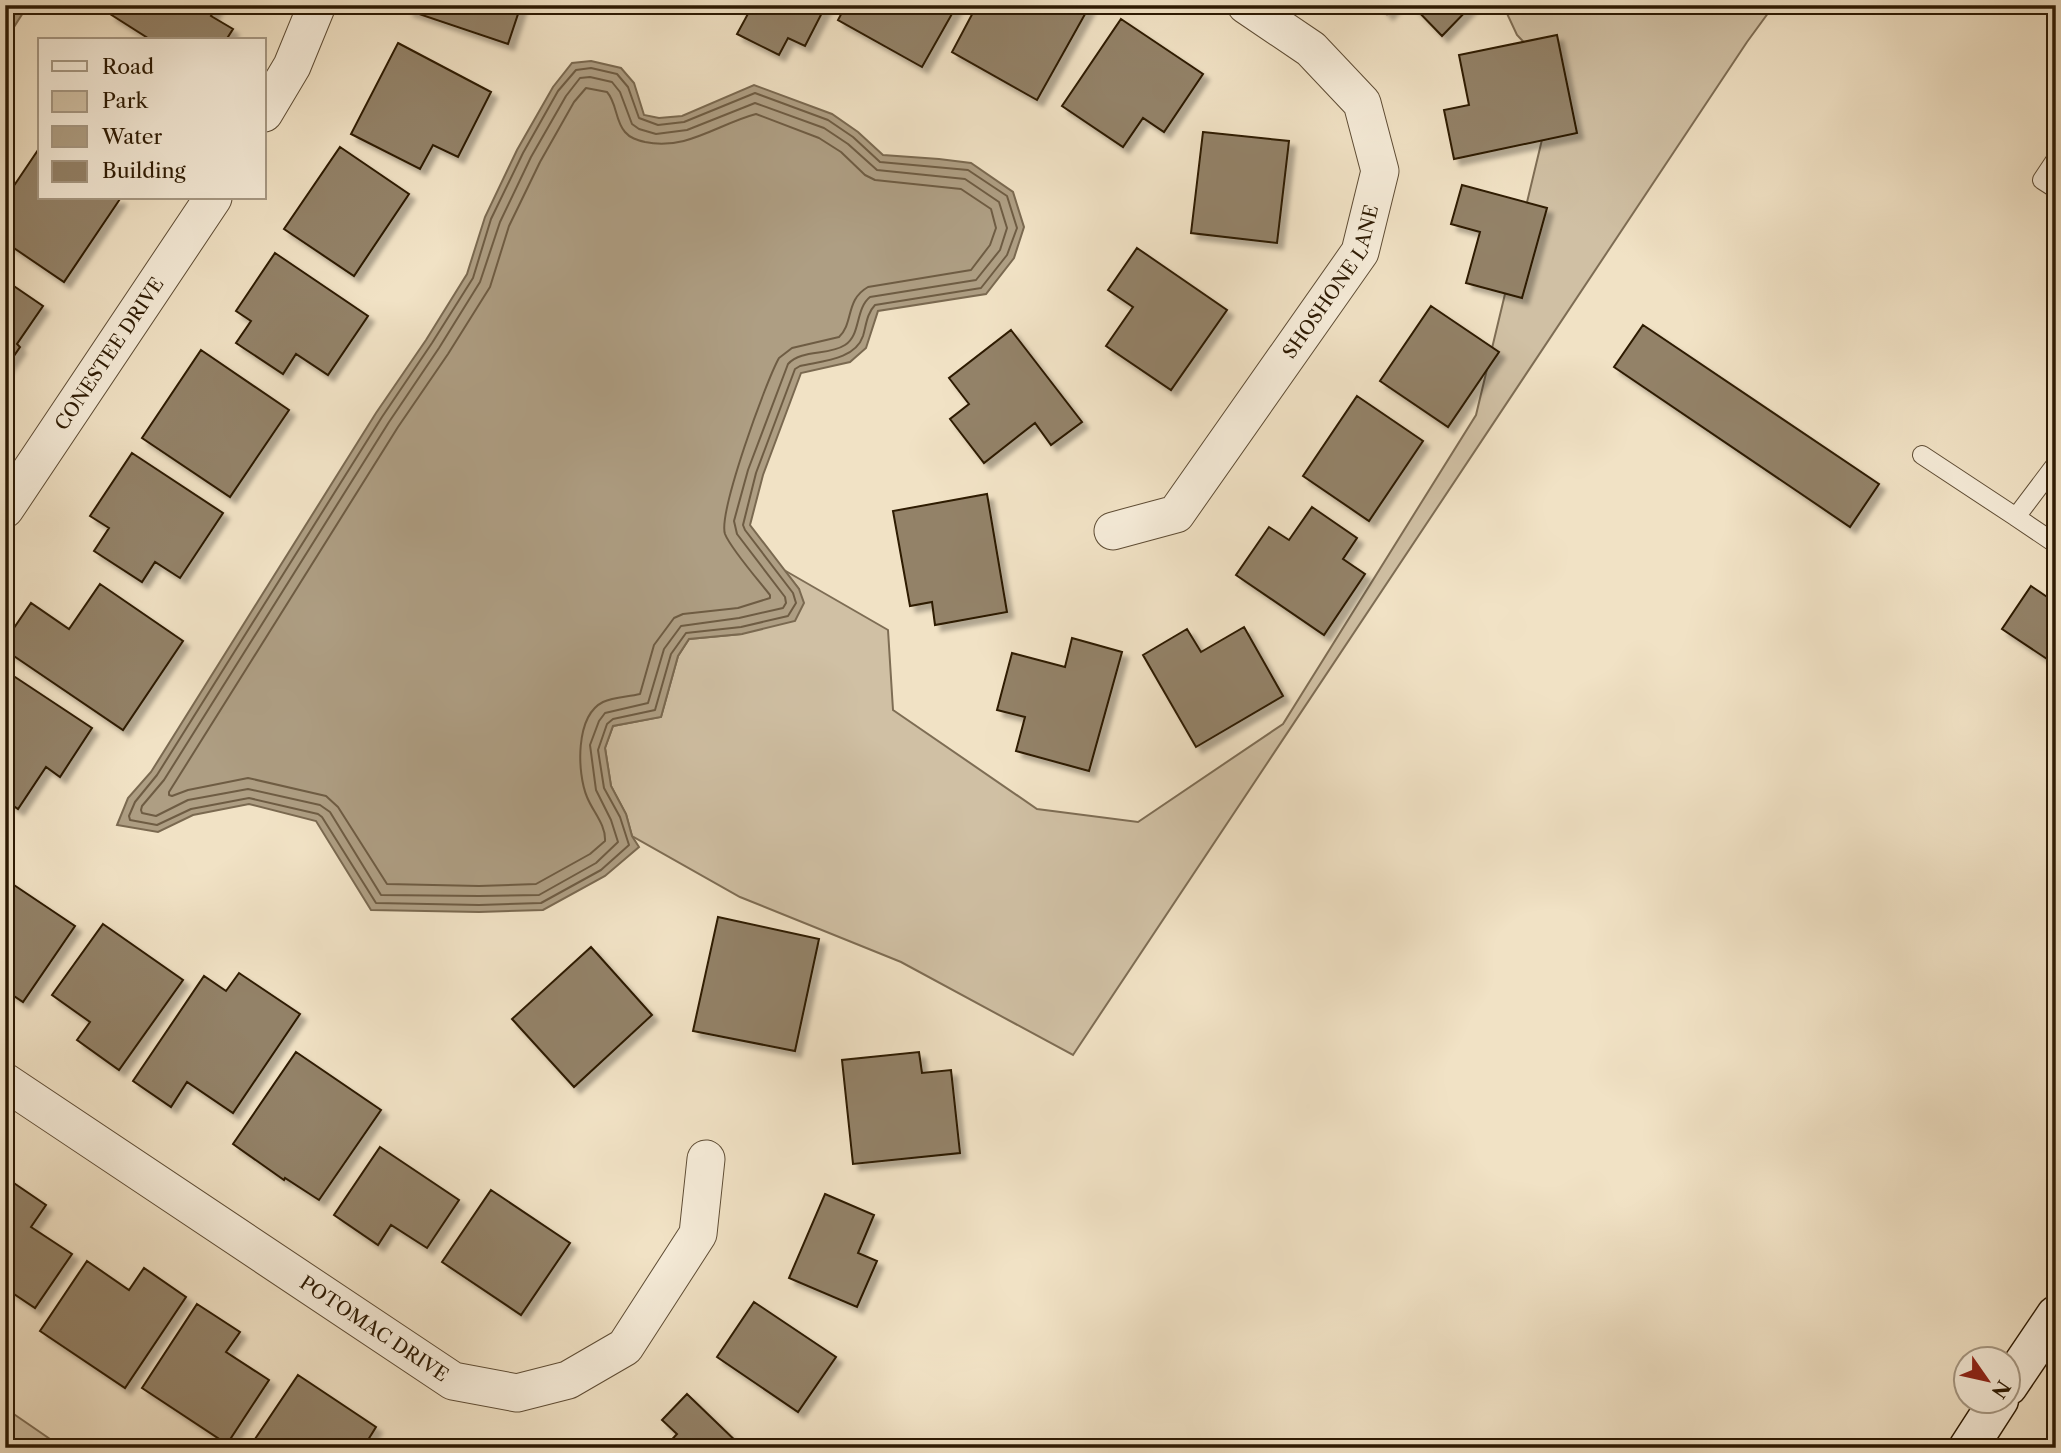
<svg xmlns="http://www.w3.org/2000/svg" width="2061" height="1453" font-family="'Libre Caslon Text',serif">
	<defs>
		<filter id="shadow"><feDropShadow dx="6" dy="6" stdDeviation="2" flood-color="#0004"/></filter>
	</defs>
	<rect width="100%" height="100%" fill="#f1e2c5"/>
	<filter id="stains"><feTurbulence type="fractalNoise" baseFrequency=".00286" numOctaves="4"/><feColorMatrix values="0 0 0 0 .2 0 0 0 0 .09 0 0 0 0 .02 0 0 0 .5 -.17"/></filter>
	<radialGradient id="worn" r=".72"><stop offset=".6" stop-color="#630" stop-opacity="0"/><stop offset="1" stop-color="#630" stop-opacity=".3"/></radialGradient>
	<path fill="#d0c0a4" stroke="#7e6d54" stroke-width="2" d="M 1503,5 L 1774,5 L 1747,42 L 1073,1055 L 901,962 L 740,897 L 632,836 L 626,814 L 611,786 L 605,748 L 613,726 L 661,717 L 678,656 L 689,639 L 742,634 L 799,589 L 784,570 L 888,630 L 893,710 L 1037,809 L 1138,822 L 1283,724 L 1476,415 L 1557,77 L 1517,35 Z
		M 5,1408 L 63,1448 L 5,1448 Z"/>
	<path fill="#ae9e83" stroke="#7a6950" stroke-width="2" d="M 5,5 L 28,5 L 5,41 Z
		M 591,61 L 621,68 L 634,83 L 644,115 L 659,118 L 682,116 L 754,85 L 832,114 L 858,132 L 883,155 L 939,159 L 971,163 L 1013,192 L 1024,227 L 1014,258 L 986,294 L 878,311 L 866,348 L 850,362 L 801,373 L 763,475 L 750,525 L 799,589 L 804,603 L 795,621 L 742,634 L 689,639 L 678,656 L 661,717 L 613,726 L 605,748 L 611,786 L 626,814 L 632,836 L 639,847 L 605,876 L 543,910 L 479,912 L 371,910 L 316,821 L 249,804 L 193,815 L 158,832 L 117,825 L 128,798 L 151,772 L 376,413 L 426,340 L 467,274 L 485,217 L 517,150 L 553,87 L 572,63 Z"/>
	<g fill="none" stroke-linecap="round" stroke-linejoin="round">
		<path stroke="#6e5c43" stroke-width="2" d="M 591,68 L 617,74 L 628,87 L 639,118 L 658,125 L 684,122 L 755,93 L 828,120 L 853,137 L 880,162 L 968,170 L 1007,196 L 1017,228 L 1007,255 L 981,288 L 875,305 C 867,313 866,326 863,336 C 855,360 821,361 800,366 L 795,369 L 756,473 L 743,525 L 745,530 L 793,593 L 796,603 L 788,616 L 741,627 L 686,633 L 671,654 L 655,710 L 613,719 L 607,724 L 598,750 L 604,788 L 620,817 L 629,845 L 601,870 L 541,903 L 479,905 L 376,903 L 322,817 L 318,814 L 249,798 L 191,809 L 157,825 L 130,820 L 129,816 L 135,802 L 157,775 L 382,417 L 432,343 L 473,278 L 491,219 L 523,153 L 558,91 L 576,70 Z
			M 590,77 L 612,82 L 620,92 L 632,124 L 639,129 L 656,134 L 687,130 L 755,103 L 824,128 L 848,144 L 877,170 L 965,179 L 999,202 L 1007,228 L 1000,250 L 976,280 L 870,297 C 855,309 861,335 845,345 C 828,356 802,349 788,364 L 748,470 L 734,521 L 737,534 L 785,597 L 786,603 L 783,608 L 739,618 L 681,626 L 664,649 L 648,703 L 605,713 L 599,721 L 590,745 L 596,790 L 611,820 L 618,842 L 596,863 L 539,895 L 479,896 L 381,895 L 330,812 L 320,805 L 248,789 L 188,800 L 156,816 L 142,813 L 141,810 L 142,806 L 164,780 L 389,422 L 439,348 L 480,282 L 500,222 L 531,157 L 566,96 L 580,78 Z
			M 586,88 L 607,92 C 617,103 615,121 625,132 C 630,138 637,140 645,142 C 686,151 718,124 756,114 L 819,138 L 841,152 L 865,175 L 875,180 L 961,189 L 991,209 L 996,228 L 990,245 L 971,270 L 868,287 C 845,300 854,323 839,337 L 792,348 L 779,358 C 766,381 718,513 725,534 C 731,549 759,581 770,595 L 770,598 L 738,608 L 683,614 L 674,618 L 654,645 L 640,694 C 628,697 614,697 603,702 C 575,716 577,773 587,797 C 593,812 606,825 605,841 L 590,854 L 536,884 L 479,886 L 387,884 L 338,807 L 326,796 L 248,778 L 188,790 L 172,796 L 169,795 L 169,792 L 398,427 L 448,354 L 490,287 L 509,226 L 540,162 L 574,102 Z"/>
	</g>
	<path fill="#938268" stroke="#2d1a03" stroke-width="2" filter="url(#shadow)" d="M 116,5 L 218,5 L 211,16 L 233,29 L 226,40 L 151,40 L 110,14 Z
		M 409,5 L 521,5 L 508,44 L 407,10 Z
		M 736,5 L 826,5 L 805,46 L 788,38 L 779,55 L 737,34 L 749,12 Z
		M 846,5 L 957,5 L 922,67 L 838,20 Z
		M 977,5 L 1089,7 L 1037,100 L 952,52 Z
		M 1379,5 L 1395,5 L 1387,14 Z
		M 1412,5 L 1472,5 L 1442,36 Z
		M 1121,19 L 1203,74 L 1164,132 L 1143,118 L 1123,147 L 1062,106 Z
		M 1557,35 L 1577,133 L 1454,159 L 1444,110 L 1469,105 L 1459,55 Z
		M 398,43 L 491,92 L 458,157 L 433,145 L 420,169 L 351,134 Z
		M 1203,132 L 1289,141 L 1277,243 L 1191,233 Z
		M 40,147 L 40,198 L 118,198 L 120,199 L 64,282 L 5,242 L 5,199 Z
		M 340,147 L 409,194 L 354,276 L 284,229 Z
		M 1462,185 L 1547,208 L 1522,298 L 1466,283 L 1480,232 L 1451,224 Z
		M 1137,248 L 1227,310 L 1171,390 L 1106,346 L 1133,307 L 1108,290 Z
		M 275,253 L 368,316 L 328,375 L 296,354 L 283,374 L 236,343 L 251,321 L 236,311 Z
		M 5,280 L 43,306 L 17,344 L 20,347 L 5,369 Z
		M 1431,306 L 1499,352 L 1448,427 L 1380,381 Z
		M 1643,325 L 1879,484 L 1850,527 L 1614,367 Z
		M 1011,330 L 1082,422 L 1051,445 L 1035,423 L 984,463 L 950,419 L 969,404 L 949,378 Z
		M 201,350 L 289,410 L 230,497 L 142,438 Z
		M 1357,396 L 1423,441 L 1369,521 L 1303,476 Z
		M 132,453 L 223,513 L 180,578 L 155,562 L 142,582 L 94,551 L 109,528 L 90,516 Z
		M 987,494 L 1007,612 L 935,625 L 932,602 L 910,606 L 893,511 Z
		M 1312,507 L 1357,538 L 1343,559 L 1365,574 L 1324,635 L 1236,575 L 1269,527 L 1289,540 Z
		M 100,584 L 183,641 L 123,730 L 5,650 L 5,641 L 31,603 L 69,629 Z
		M 2031,586 L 2056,603 L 2056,665 L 2002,629 Z
		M 1244,627 L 1283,696 L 1196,747 L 1143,655 L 1187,629 L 1201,652 Z
		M 1072,638 L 1122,652 L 1089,771 L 1016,751 L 1025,717 L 997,710 L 1012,653 L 1065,667 Z
		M 9,673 L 92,728 L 60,777 L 46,767 L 18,809 L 5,800 L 5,679 Z
		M 5,879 L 75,926 L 23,1002 L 5,990 Z
		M 718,917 L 819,939 L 795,1051 L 693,1031 Z
		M 103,924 L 183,980 L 119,1070 L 77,1040 L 90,1022 L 52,995 Z
		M 591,947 L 652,1015 L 574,1087 L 512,1019 Z
		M 239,973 L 300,1014 L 233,1113 L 187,1082 L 171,1107 L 133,1081 L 204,976 L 226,991 Z
		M 296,1052 L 381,1110 L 319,1200 L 285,1178 L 284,1180 L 233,1144 Z
		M 919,1052 L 922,1073 L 951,1070 L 960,1153 L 853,1164 L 842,1060 Z
		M 380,1147 L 459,1200 L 427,1248 L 391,1225 L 378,1245 L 334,1215 Z
		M 5,1177 L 46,1205 L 31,1227 L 72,1254 L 35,1308 L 5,1288 Z
		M 491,1190 L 570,1243 L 521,1315 L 442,1262 Z
		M 825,1194 L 874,1215 L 858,1253 L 877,1261 L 857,1307 L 789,1278 Z
		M 87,1261 L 129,1290 L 144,1268 L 186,1297 L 125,1388 L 40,1331 Z
		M 754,1302 L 836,1357 L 798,1412 L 717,1357 Z
		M 197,1304 L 240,1332 L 226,1352 L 269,1380 L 227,1444 L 142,1388 Z
		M 298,1375 L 376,1427 L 363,1448 L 261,1448 L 253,1442 Z
		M 687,1394 L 743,1448 L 664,1448 L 677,1434 L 662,1420 Z"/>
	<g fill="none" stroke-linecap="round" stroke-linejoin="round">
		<defs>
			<path id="lane" d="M 2056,159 L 2042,180 L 2056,189
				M 1922,455 L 2016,517
				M 2056,464 L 2016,517 L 2056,544"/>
			<g id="street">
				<path d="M 264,113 L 292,66 L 317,5"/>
				<path id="s1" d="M 5,509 L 213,198"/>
				<path id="s2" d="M 1113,531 L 1176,514 L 1360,252 L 1380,171 L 1362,103 L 1311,49 L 1246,5"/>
				<path id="s3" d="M 5,1082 L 453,1381 L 517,1393 L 568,1380 L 625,1347 L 698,1234 L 706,1159"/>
			</g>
			<path id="secondary" d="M 2008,1386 L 2056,1315
				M 1968,1448 L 1999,1400"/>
		</defs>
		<use href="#lane" stroke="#5e4c34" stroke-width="20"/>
		<use href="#street" stroke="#5e4c34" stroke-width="39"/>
		<use href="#secondary" stroke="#2d1a03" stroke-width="41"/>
		<use href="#lane" stroke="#f6ecd9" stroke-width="18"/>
		<use href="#street" stroke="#f6ecd9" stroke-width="37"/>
		<use href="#secondary" stroke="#f6ecd9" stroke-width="38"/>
	</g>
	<g text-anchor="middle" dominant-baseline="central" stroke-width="7" stroke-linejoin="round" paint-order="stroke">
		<g font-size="19" fill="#2d1a03" stroke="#f6ecd9">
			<text stroke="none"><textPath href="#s2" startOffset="346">SHOSHONE LANE</textPath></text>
			<text stroke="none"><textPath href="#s1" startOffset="187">CONESTEE DRIVE</textPath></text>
			<text stroke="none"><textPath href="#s3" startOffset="444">POTOMAC DRIVE</textPath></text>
		</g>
	</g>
	<rect width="2061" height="1453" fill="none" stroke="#f1e2c5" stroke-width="28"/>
	<rect x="7" y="7" width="2047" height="1439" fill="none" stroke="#2d1a03" stroke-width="3.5"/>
	<rect x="14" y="14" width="2033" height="1425" fill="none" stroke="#2d1a03" stroke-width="2"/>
	<rect x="38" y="38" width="228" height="161" fill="#f6ecd9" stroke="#a69883" stroke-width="2"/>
	<rect x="52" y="61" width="35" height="10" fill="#f6ecd9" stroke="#a69883" stroke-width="2"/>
	<text x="102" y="74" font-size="21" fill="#2d1a03">Road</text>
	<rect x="52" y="91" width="35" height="21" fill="#d0c0a4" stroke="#a69883" stroke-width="2"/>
	<text x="102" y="108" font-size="21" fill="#2d1a03">Park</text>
	<rect x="52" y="126" width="35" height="21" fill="#ae9e83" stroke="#a69883" stroke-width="2"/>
	<text x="102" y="144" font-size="21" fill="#2d1a03">Water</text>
	<rect x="52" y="161" width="35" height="21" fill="#938268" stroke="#a69883" stroke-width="2"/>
	<text x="102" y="178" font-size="21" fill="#2d1a03">Building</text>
	<g transform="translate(1987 1380) rotate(124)"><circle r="33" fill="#f6ecd9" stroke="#a69883" stroke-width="2"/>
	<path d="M0-5L12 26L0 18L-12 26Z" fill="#8f2418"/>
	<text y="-10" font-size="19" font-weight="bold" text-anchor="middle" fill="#2d1a03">N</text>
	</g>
	<rect width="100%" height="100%" filter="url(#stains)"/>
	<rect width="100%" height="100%" fill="url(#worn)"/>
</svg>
